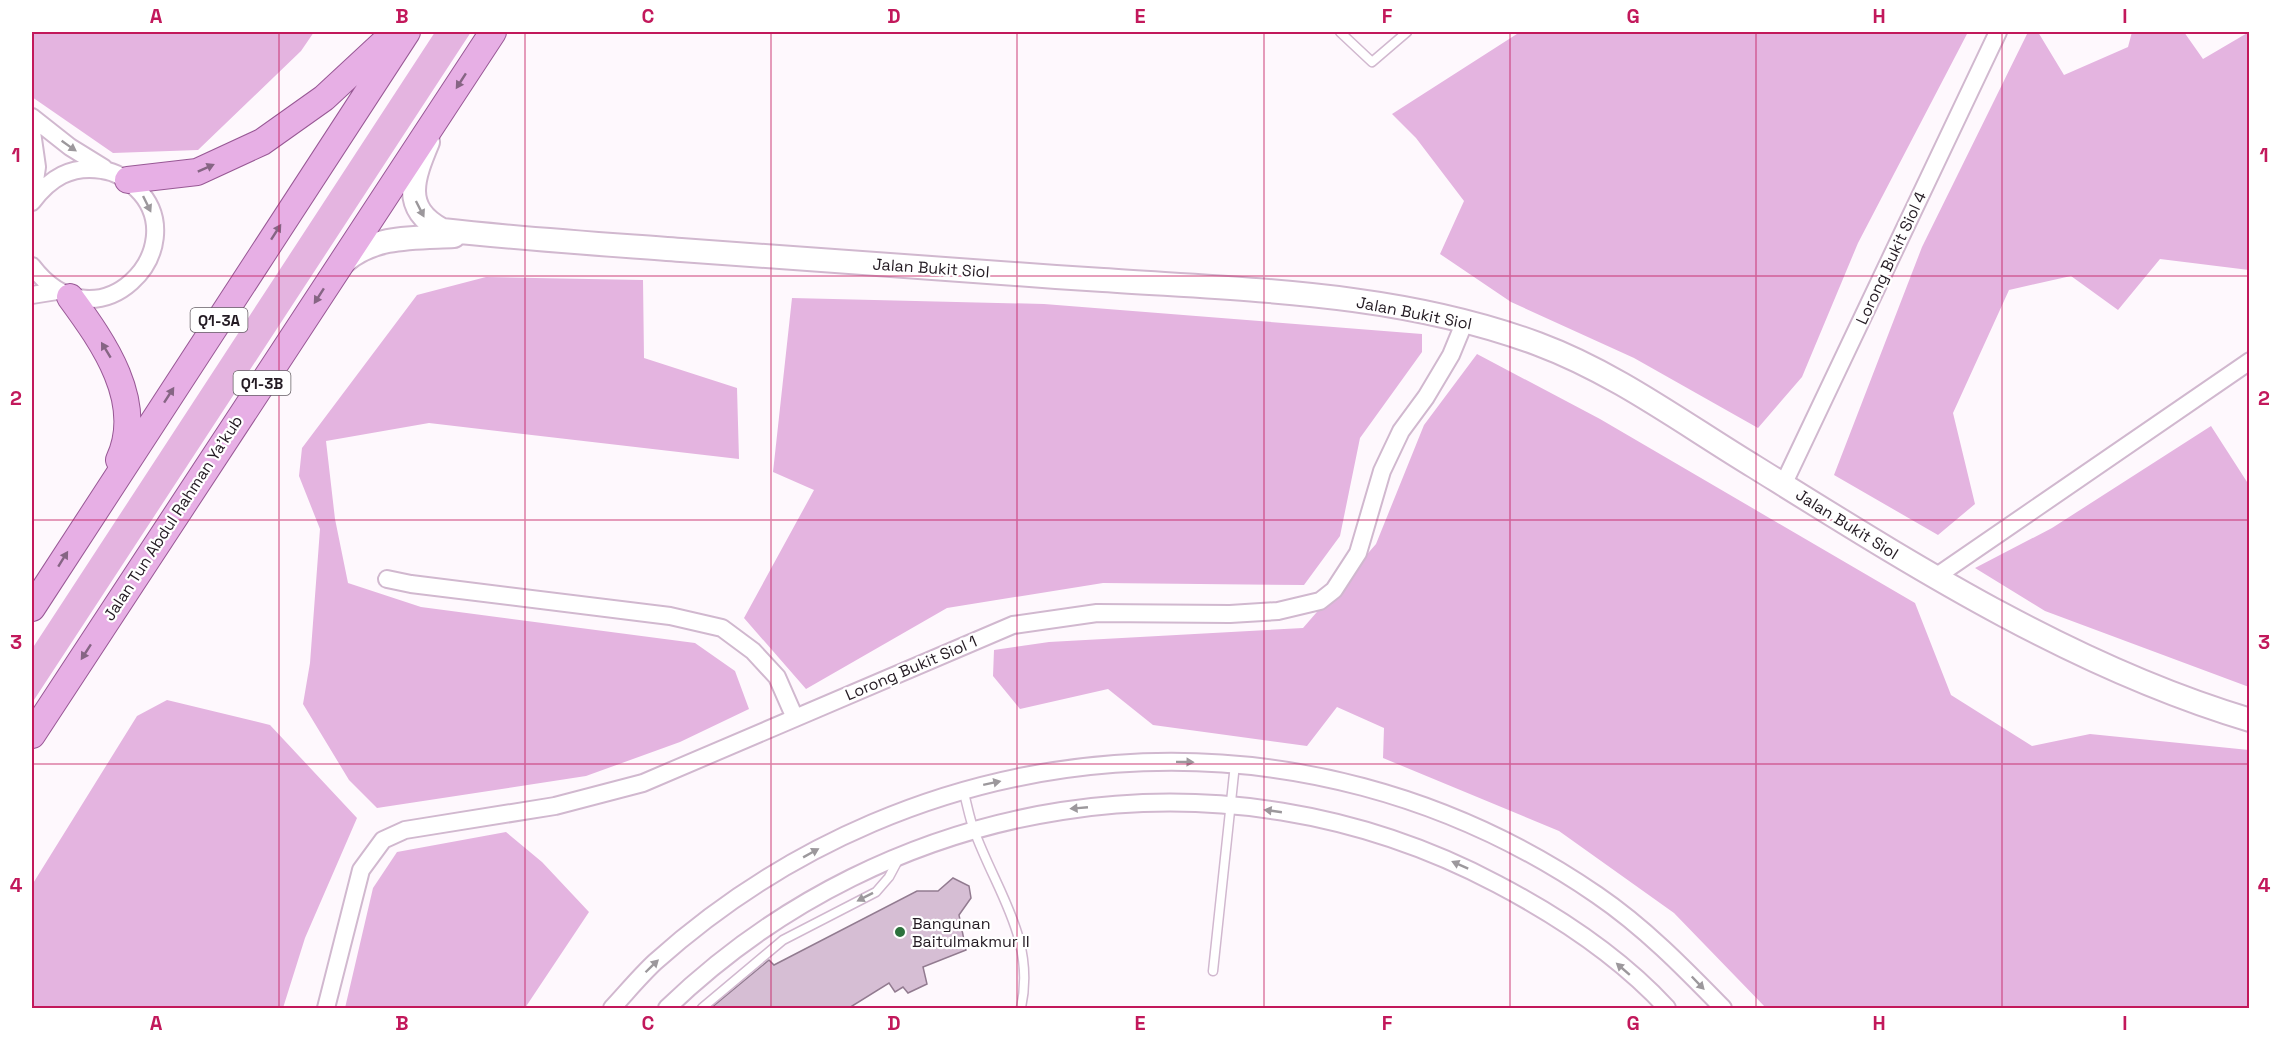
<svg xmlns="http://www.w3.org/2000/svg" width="2281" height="1040" font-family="'Space Grotesk',sans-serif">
	<rect width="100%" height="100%" fill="#fef8fd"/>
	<path fill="#e4b4e0" d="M 32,32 L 314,32 L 301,51 L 198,150 L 113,153 L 32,97 Z
		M 435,32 L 471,32 L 32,703 L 32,649 Z
		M 1520,32 L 1968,32 L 1858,243 L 1802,377 L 1758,428 L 1634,358 L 1511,302 L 1440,254 L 1464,201 L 1416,138 L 1392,114 Z
		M 2028,32 L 2038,32 L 2064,75 L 2128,47 L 2132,32 L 2184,32 L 2203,59 L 2249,32 L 2249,270 L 2160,259 L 2118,310 L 2071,276 L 2009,290 L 1953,413 L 1975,504 L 1938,535 L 1834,475 L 1922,247 Z
		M 486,277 L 643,280 L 644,358 L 737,388 L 739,459 L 429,423 L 326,441 L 335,519 L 348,583 L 421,607 L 695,643 L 735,671 L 749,709 L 680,742 L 586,776 L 377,808 L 349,780 L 303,704 L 310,663 L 320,529 L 299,476 L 302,448 L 417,295 Z
		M 792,298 L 1044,304 L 1422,334 L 1422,352 L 1360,438 L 1340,536 L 1304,585 L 1103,583 L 947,608 L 806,689 L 744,618 L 814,490 L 773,472 Z
		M 1477,354 L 1600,419 L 1915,603 L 1951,695 L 2032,746 L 2090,734 L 2249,750 L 2249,1008 L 1766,1008 L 1674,913 L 1559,831 L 1383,758 L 1384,728 L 1337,707 L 1307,746 L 1153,725 L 1108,689 L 1020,709 L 993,676 L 994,650 L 1049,642 L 1303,628 L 1376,544 L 1424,425 Z
		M 2211,426 L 2249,485 L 2249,687 L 2045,611 L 1975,568 L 2052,528 Z
		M 167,700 L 270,725 L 357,818 L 305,938 L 283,1008 L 32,1008 L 32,885 L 137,716 Z
		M 506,832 L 542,862 L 589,912 L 525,1008 L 345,1008 L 373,888 L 397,852 Z"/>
	<path fill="#d6bed4" stroke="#927b90" stroke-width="1.5" d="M 953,878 L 969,886 L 971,898 L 959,915 L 966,950 L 923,967 L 927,984 L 908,993 L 903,987 L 895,992 L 889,983 L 849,1008 L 711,1008 L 769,960 L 774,965 L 917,891 L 938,891 Z"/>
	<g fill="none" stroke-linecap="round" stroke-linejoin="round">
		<defs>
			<path id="lane" d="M 1340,32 L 1372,62 L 1407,32
				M 963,790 C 967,803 969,817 974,830 C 996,891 1036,939 1021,1008
				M 1213,971 L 1235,764
				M 702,1008 L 783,940 L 876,892 L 889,877 L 897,862"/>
			<path id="street" d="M 32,117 L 70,147 L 104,168
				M 32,132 L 37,167 L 32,201
				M 32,202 C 50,178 71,165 102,170 C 117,172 126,179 137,189 C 196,247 98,353 32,266
				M 32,295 L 57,291
				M 1783,485 L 1998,32
				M 1934,578 L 2250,361
				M 387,579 L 411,584 L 670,616 L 722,628 L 753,651 L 777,677 L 795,718
				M 326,1008 L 361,870 L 383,840 L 405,830 L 555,806 L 643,783 L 1013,625 L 1097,613 L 1230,614 L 1278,611 L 1320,601 L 1334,590 L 1358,553 L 1382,471 L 1401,431 L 1426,397 L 1451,355 L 1465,321
				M 612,1008 C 626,993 640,976 655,962 C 919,725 1303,693 1597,895 C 1644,927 1684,968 1723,1008
				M 667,1008 C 889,794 1221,738 1497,884 C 1558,916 1620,957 1667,1008"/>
			<path id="secondary" d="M 428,142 C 413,178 401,208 442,230 C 521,239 601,244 681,250 C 821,260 962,271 1103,280 C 1249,290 1399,292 1538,344 C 1616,373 1684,424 1755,467 C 1911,564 2072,667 2250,720
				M 344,262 C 374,235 416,238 454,236"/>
			<path id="primary" d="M 128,180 L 197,172 L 262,142 L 324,98 L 393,34
				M 70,297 C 103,342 146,402 119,460
				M 32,608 L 407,32
				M 32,735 L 493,32"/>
		</defs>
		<use href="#lane" stroke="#d1b8cf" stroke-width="11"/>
		<use href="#street" stroke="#d1b8cf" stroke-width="20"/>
		<use href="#secondary" stroke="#d1b8cf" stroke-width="26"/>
		<use href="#primary" stroke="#985895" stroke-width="28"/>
		<use href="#lane" stroke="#fff" stroke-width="8"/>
		<use href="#street" stroke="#fff" stroke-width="16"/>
		<use href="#secondary" stroke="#fff" stroke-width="22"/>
		<use href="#primary" stroke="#e7afe5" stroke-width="26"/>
	</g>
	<defs><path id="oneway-solid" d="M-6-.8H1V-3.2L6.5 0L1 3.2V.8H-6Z" transform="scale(1.5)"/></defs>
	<g fill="#866584">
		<use href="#oneway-solid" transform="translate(461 81) rotate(123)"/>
		<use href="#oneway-solid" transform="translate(206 168) rotate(-24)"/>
		<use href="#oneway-solid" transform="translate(276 232) rotate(-57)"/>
		<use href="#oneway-solid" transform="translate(319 296) rotate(123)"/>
		<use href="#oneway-solid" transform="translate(106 350) rotate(-121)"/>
		<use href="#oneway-solid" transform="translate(169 395) rotate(-57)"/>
		<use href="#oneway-solid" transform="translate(63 559) rotate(-58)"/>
		<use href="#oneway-solid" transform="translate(86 652) rotate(123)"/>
	</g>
	<g fill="#9c989c">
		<use href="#oneway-solid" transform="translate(69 146) rotate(35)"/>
		<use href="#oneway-solid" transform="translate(147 204) rotate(64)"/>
		<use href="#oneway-solid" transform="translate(420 209) rotate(63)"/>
		<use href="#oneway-solid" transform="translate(1185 762) rotate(1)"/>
		<use href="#oneway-solid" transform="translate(992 783) rotate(-12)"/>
		<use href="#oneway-solid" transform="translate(1079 808) rotate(175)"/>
		<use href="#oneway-solid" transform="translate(1273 811) rotate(-172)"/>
		<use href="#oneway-solid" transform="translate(811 853) rotate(-29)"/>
		<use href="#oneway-solid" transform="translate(1460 865) rotate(-156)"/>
		<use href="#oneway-solid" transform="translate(865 897) rotate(153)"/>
		<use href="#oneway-solid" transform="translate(652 966) rotate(-44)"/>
		<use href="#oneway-solid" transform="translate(1623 969) rotate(-139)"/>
		<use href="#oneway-solid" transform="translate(1698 983) rotate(46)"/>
	</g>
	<path fill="none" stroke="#c2185b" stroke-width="1.5" stroke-opacity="0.55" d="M 279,32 L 279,1008M 525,32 L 525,1008M 771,32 L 771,1008M 1017,32 L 1017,1008M 1264,32 L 1264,1008M 1510,32 L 1510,1008M 1756,32 L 1756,1008M 2002,32 L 2002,1008M 32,276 L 2250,276M 32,520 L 2250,520M 32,764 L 2250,764"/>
	<circle fill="#2c713d" stroke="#fff" stroke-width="2" cx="900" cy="932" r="6"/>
	<g text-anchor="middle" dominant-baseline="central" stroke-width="4.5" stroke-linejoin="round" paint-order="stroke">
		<g fill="#fff" stroke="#665f65" stroke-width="1.5">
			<rect x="190.5" y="308" width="57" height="24" rx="4.5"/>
			<rect x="233.5" y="371" width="57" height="24" rx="4.5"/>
		</g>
		<g font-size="15" font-weight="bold" fill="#241b23">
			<text x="219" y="320">Q1-3A</text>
			<text x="262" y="383">Q1-3B</text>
		</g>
		<g font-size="16" fill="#241b23" stroke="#fff">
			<text transform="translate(1891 258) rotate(-65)">Lorong Bukit Siol 4</text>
			<text transform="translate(931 268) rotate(4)">Jalan Bukit Siol</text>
			<text transform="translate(1414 313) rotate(11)">Jalan Bukit Siol</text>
			<text transform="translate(173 518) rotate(-57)">Jalan Tun Abdul Rahman Ya'kub</text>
			<text transform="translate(1847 524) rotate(32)">Jalan Bukit Siol</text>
			<text transform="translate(911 668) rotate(-23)">Lorong Bukit Siol 1</text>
		</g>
		<g font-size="16" fill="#241b23" stroke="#fff" text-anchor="start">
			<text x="912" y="923">Bangunan<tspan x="912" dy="18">Baitulmakmur II</tspan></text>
		</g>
	</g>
	<rect width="2281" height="1040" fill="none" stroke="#ffffff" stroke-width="66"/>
	<rect x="33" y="33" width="2215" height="974" fill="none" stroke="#c2185b" stroke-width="2"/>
	<g font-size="20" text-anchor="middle" font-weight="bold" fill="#c2185b">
		<text x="156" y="23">A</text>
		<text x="402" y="23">B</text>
		<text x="648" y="23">C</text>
		<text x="894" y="23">D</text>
		<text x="1140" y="23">E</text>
		<text x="1387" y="23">F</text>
		<text x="1633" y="23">G</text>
		<text x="1879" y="23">H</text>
		<text x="2125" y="23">I</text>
		<text x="16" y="162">1</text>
		<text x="2264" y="162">1</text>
		<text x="16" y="405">2</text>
		<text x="2264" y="405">2</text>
		<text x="16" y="649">3</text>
		<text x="2264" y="649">3</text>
		<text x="16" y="892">4</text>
		<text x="2264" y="892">4</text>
		<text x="156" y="1030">A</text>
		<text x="402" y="1030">B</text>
		<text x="648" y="1030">C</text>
		<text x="894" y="1030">D</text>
		<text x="1140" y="1030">E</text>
		<text x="1387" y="1030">F</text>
		<text x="1633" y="1030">G</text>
		<text x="1879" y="1030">H</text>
		<text x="2125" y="1030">I</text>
	</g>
</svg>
